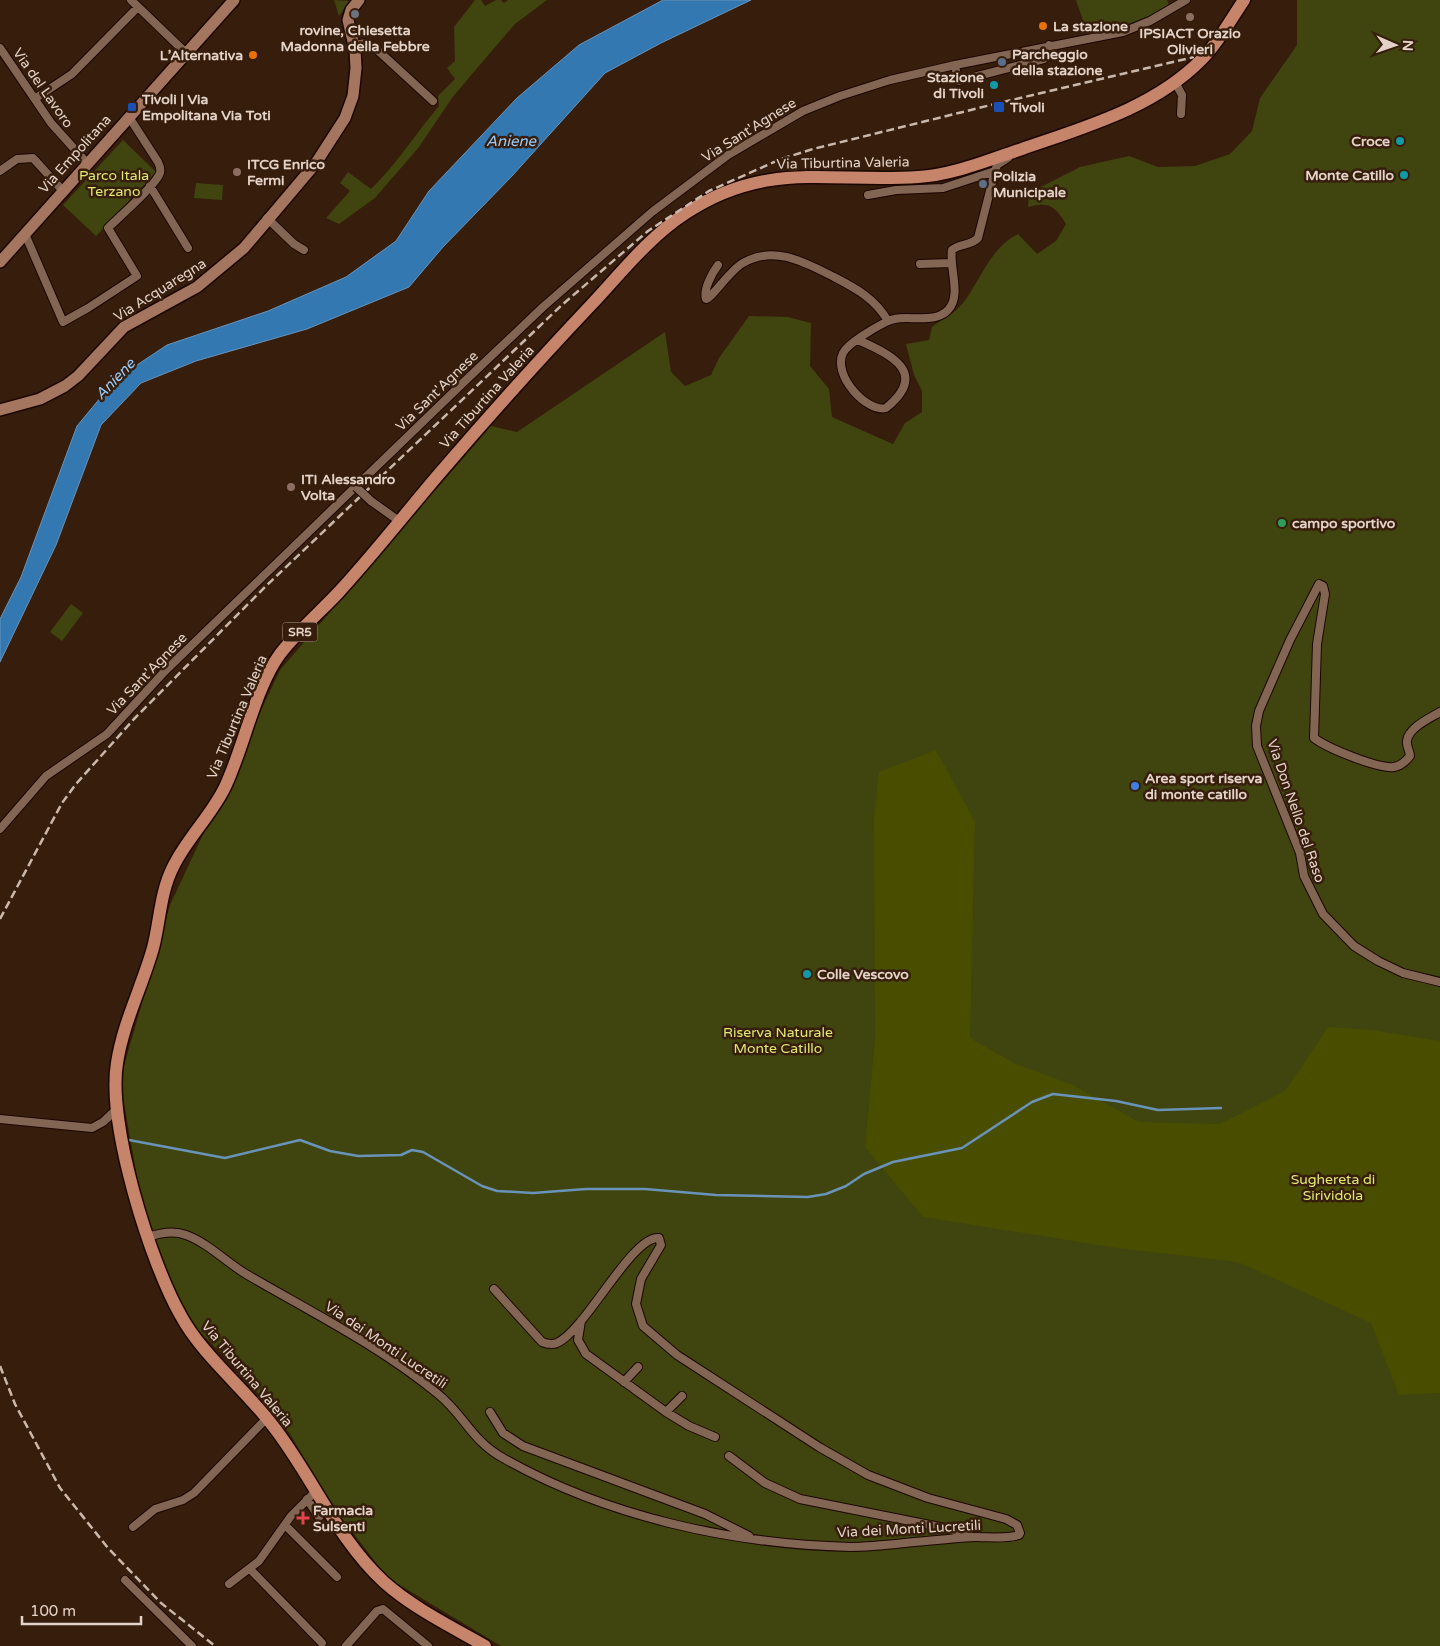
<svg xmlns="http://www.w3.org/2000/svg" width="1440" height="1646" font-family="'Varela Round',sans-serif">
	<rect width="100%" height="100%" fill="#361d0c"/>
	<path fill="#40440e" d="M 334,0 L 349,1 L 339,16 Z
		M 475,0 L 481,0 L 485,6 L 496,0 L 501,0 L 504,3 L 508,0 L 547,0 L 515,24 L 484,60 L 452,98 L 419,147 L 375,198 L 339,224 L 326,218 L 350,191 L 340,183 L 348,172 L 371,189 C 397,164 416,133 439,106 L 438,96 L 455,79 L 447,68 L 455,61 L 454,27 Z
		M 1076,0 L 1167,0 L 1169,5 C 1142,21 1118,30 1087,32 Z
		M 1297,0 L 1440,0 L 1440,1646 L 501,1646 L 388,1578 L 335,1510 L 290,1434 L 245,1377 L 190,1322 L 166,1272 L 140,1195 L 120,1080 L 170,905 L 280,670 L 491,426 L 517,432 L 665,332 L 671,372 L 685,386 L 711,375 L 719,358 L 749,316 L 788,317 L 811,323 L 810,366 L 829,389 L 832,417 L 893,444 L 905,423 L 922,412 L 922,391 L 914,375 L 906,344 L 929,340 L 932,327 C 941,320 955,313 963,303 C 981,280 989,249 1018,234 L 1037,254 L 1056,241 L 1066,224 C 1054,205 1049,202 1028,207 L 1029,193 L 1080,167 L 1129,156 L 1158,167 L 1195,166 L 1230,154 L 1252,131 L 1260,98 L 1297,45 Z
		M 123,140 L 156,172 L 96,236 L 63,205 Z
		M 196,183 L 223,185 L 222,200 L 194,198 Z
		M 71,604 L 83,613 L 62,641 L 50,632 Z"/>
	<path fill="#494d00" d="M 936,750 L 975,822 L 970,1038 L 1016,1064 L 1073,1085 L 1139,1122 L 1220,1124 L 1285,1091 L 1328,1027 L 1372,1030 L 1440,1041 L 1440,1393 L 1399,1395 L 1371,1323 L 1238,1262 L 1117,1248 L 923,1217 L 865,1147 L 875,1041 L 874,816 L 879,772 Z"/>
	<path fill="#3478b2" stroke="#6993b9" d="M 663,0 L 751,0 L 661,43 L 605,73 L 512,176 L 443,247 L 409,287 L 307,329 L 196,361 L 141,383 L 101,425 L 56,545 L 0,662 L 0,619 L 21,577 L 77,426 L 116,379 L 167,345 L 268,311 L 346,277 L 396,241 L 429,191 L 517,98 L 579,45 Z"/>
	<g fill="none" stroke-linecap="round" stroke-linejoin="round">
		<path stroke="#6993b9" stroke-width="2.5" d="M 129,1140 L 225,1158 L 300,1140 L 330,1151 L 358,1156 L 401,1155 L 412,1150 L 423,1152 L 482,1186 L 497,1191 L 533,1193 L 586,1189 L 645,1189 L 716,1195 L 808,1197 L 826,1194 L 846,1186 L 864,1174 L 893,1162 L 962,1148 L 1032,1102 L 1053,1094 L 1116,1101 L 1158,1110 L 1221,1108"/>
		<defs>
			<path id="street" d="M 131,0 L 186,53
				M 354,45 L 366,43 L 373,46 L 433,101
				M 1049,45 L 1044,59 L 958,81 L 955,65 L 1123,32 L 1150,21 L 1186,0
				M 0,48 L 51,123 L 87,163
				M 1175,82 L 1182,95 L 1181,114
				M 36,98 L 72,74 L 138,7
				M 0,171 L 17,159 L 33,158 L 63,191
				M 150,186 L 188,248
				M 868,195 L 896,190 L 943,188 L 995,171
				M 267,218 L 294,244 L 304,250
				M 25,234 L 63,322 L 88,308 L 137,276 L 108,228 C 119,217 156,185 160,173 C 161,169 160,166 158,162 L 129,117
				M 920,264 L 952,263
				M 718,265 C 712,273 703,290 706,299 C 712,298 730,270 743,263 C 774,245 804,262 832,276 C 855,288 875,298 888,321
				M 858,340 C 892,355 929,373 886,408 C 867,413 832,375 843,353 C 848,343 876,327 886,322 C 904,312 933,326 948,310 C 962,296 949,268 952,250 C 960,243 971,246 978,238 L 995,171 L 997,165 L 1008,158
				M 371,501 L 399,521
				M 1440,712 C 1430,718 1408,728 1407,741 C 1406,746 1410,751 1410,756 C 1406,761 1401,766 1394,767 C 1378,769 1327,748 1314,738 L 1317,644 L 1325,594 L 1323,586 L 1319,584 L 1290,640 L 1259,711 L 1256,726 L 1257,746 L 1300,853 L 1304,876 L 1323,914 L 1354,946 L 1378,961 L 1403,973 L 1440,982
				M 0,829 L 46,776 L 107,734 L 165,671 L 466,380 L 543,307 L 652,212 L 728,155 L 803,111 L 840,96 L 890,80 L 955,65
				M 0,1119 L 92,1128 L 103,1122 L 118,1108
				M 148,1237 C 160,1233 173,1230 186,1235 C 208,1243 226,1262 246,1274 C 311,1312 380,1346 438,1394 C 465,1416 471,1440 503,1458 C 607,1517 732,1544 850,1547 C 879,1547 908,1542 937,1540 C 950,1539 963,1537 976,1537 C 990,1537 1005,1539 1019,1535 L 1020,1533 L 1017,1525 L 1006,1519 L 928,1498 L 868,1475 L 819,1447 L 677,1355 L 643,1326 L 636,1304 L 641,1279 L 661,1245 L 659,1238 C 632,1235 586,1330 557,1343 C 552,1345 547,1344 542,1342 L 494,1289
				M 581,1321 L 578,1340 L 586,1354 L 666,1412 L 689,1426 L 715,1437
				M 624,1382 L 638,1367
				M 490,1412 L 503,1433 L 523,1446 L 705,1514 L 749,1536
				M 666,1412 L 682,1396
				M 729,1456 L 765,1483 L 800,1499 L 950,1529 L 970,1536
				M 307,1499 L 319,1517
				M 285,1525 L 337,1577
				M 133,1527 L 155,1509 L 183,1500 L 194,1493 L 267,1418
				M 250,1569 L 322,1643
				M 125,1580 L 192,1646
				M 229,1584 L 259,1561 L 291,1516 L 316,1491
				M 346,1646 L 377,1611 L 383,1609 L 428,1646"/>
			<path id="secondary" d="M 0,262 L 234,0
				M 0,410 L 40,399 L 65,386 L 78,376 L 124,327 L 197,287 L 244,248 L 316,163 L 345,118 L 353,96 L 356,68 L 355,50 L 348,20 L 351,10 L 359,0"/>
			<path id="primary" d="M 485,1646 C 452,1627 413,1608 384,1582 C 337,1539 312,1476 273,1426 C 245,1389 202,1355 181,1316 C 150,1262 107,1124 117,1063 C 123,1023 142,987 153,948 C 160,921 160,893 173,867 C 187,838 211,816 225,787 C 244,747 255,688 280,654 C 297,632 319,613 338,593 C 373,555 405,514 439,474 C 488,417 539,360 591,305 C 621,273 649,237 686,213 C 767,160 829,183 918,177 C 953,175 988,160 1022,149 C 1085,127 1154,108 1202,59 C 1219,42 1231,19 1244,0"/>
		</defs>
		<use href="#street" stroke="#1c0600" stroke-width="10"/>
		<use href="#secondary" stroke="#1c0600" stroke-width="14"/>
		<use href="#primary" stroke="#1c0600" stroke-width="15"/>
		<use href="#street" stroke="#836553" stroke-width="8"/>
		<use href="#secondary" stroke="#a4755f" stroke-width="11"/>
		<use href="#primary" stroke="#c6856b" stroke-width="12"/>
		<path stroke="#cab8ac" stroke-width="2.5" stroke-dasharray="8 4" stroke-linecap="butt" d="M 0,919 L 62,803 L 76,784 L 134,719 L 266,586 L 563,304 L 648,231 L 709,191 L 781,159 L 813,149 L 999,103 L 1194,57
			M 0,1366 L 15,1404 L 60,1488 L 108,1548 L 161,1603 L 215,1646"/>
		<defs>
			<path id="street-bridge" d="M 356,487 L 371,501"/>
		</defs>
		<use href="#street-bridge" stroke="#1c0600" stroke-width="10" stroke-linecap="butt"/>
		<use href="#street-bridge" stroke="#836553" stroke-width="8"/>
	</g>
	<circle fill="#6b7280" stroke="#361d0c" stroke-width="2" cx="355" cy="14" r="5"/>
	<g fill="#8d6e63" stroke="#361d0c" stroke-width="2">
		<circle cx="1190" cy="17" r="5"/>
		<circle cx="237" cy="172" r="5"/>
		<circle cx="291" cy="487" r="5"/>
	</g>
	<g fill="#e8710a" stroke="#361d0c" stroke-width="2">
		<circle cx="1043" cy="26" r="5"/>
		<circle cx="253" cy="55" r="5"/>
	</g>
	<g fill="#5c6f8a" stroke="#361d0c" stroke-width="2">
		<circle cx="1002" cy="62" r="5"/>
		<circle cx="983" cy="184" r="5"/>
	</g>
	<g fill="#0f9aa8" stroke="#361d0c" stroke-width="2">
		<circle cx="994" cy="85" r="5"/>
		<circle cx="1400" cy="141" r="5"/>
		<circle cx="1404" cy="175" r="5"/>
		<circle cx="807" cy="974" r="5"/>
	</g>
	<g fill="#1a4fb4" stroke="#361d0c" stroke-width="2">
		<rect x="127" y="102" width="10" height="10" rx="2.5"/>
		<rect x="993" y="101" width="12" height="12" rx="2.5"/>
	</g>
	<circle fill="#2e9e5b" stroke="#361d0c" stroke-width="2" cx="1282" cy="523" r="5"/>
	<circle fill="#3f7fe0" stroke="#361d0c" stroke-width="2" cx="1135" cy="786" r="5"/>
	<path fill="#e0444e" stroke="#361d0c" stroke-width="2" d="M300.5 1510.5h5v5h5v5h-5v5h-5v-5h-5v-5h5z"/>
	<g text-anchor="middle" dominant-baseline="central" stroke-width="5" stroke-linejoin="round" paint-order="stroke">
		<rect fill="#361d0c" stroke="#b09c90" stroke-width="1" x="282.5" y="622.5" width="35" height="19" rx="4"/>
		<g font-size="12" font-weight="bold" fill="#e4d3c8">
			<text x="300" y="632">SR5</text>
		</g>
		<g font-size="14" font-weight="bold" fill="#e4d3c8" stroke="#361d0c" text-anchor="start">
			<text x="1053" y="26">La stazione</text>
			<text x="355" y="30" text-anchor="middle">rovine, Chiesetta<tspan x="355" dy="16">Madonna della Febbre</tspan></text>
			<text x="1190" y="33" text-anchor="middle">IPSIACT Orazio<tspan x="1190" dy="16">Olivieri</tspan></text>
			<text x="1012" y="54">Parcheggio<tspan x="1012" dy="16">della stazione</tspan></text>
			<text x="243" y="55" text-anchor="end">L’Alternativa</text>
			<text x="984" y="77" text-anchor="end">Stazione<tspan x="984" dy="16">di Tivoli</tspan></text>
			<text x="142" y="99">Tivoli | Via<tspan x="142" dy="16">Empolitana Via Toti</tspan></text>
			<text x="1010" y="107">Tivoli</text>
			<text x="1390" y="141" text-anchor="end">Croce</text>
			<text x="247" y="164">ITCG Enrico<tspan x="247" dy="16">Fermi</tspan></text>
			<text x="1394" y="175" text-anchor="end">Monte Catillo</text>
			<text x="993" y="176">Polizia<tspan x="993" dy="16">Municipale</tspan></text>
			<text x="301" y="479">ITI Alessandro<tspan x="301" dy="16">Volta</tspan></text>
			<text x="1292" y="523">campo sportivo</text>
			<text x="1145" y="778">Area sport riserva<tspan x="1145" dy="16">di monte catillo</tspan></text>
			<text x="817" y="974">Colle Vescovo</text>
			<text x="313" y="1510">Farmacia<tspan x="313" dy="16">Sulsenti</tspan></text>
		</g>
		<g font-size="14" fill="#e4d3c8" stroke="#361d0c">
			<text transform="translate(43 88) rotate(55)">Via del Lavoro</text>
			<text transform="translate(749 130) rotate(-32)">Via Sant'Agnese</text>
			<text transform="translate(75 154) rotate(-48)">Via Empolitana</text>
			<text transform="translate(843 163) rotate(-1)">Via Tiburtina Valeria</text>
			<text transform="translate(160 290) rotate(-32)">Via Acquaregna</text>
			<text transform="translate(437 391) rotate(-44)">Via Sant'Agnese</text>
			<text transform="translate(487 397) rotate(-48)">Via Tiburtina Valeria</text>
			<text transform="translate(147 674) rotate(-46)">Via Sant'Agnese</text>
			<text transform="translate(237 717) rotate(-67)">Via Tiburtina Valeria</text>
			<text transform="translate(1296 811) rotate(71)">Via Don Nello del Raso</text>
			<text transform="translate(386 1345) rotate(34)">Via dei Monti Lucretili</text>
			<text transform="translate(247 1374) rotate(50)">Via Tiburtina Valeria</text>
			<text transform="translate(909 1529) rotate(-3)">Via dei Monti Lucretili</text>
		</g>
		<g font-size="14" fill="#dfe972" stroke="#361d0c">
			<text x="114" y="175">Parco Itala<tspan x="114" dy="16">Terzano</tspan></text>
			<text x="778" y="1032">Riserva Naturale<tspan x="778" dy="16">Monte Catillo</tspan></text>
			<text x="1333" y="1179">Sughereta di<tspan x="1333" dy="16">Sirividola</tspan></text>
		</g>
		<g font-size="15" font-style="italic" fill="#98cafa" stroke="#361d0c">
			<text x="511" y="141">Aniene</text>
			<text transform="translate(115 379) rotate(-46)">Aniene</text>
		</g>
	</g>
	<g transform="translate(1395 45) rotate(92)" stroke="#361d0c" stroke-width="4" paint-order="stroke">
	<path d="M0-4L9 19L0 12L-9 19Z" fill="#e4d3c8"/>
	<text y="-8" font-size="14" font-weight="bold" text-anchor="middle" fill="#e4d3c8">N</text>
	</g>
	<path d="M22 1616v8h119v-8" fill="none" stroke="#e4d3c8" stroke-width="2.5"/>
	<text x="30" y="1616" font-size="15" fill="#e4d3c8" stroke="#361d0c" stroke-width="4" paint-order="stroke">100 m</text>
</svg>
